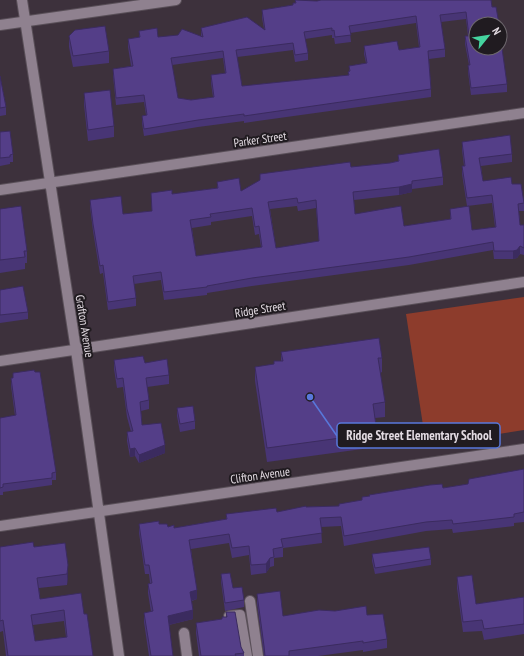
<svg xmlns="http://www.w3.org/2000/svg" width="524" height="656" font-family="'PT Sans Narrow',sans-serif">
	<rect width="100%" height="100%" fill="#3d313c"/>
	<path fill="#8d3c2c" d="M 524,297 L 524,430 L 426,445 L 406,314 Z"/>
	<g fill="none" stroke-linecap="round" stroke-linejoin="round">
		<defs>
			<path id="minor" d="M 22,0 L 76,350 L 119,656
				M 0,25 L 176,0
				M 0,190 L 524,113
				M 0,361 L 524,282
				M 0,526 L 524,449
				M 250,601 L 258,656
				M 229,616 L 240,615 L 247,656
				M 184,633 L 187,656"/>
		</defs>
		<use href="#minor" stroke="#594f58" stroke-width="12"/>
		<use href="#minor" stroke="#8f818f" stroke-width="10"/>
	</g>
	<path fill="#483575" fill-rule="evenodd" d="M 295,0 L 310,1 L 491,0 L 507,84 L 507,92 L 471,95 L 468,72 L 468,65 L 469,65 L 465,44 L 465,36 L 468,36 L 466,19 L 441,22 L 445,49 L 445,57 L 429,59 L 431,89 L 431,97 L 244,123 L 244,121 L 198,127 L 144,136 L 142,123 L 142,116 L 146,115 L 144,102 L 116,105 L 113,76 L 113,69 L 131,66 L 128,47 L 128,39 L 139,37 L 139,31 L 158,37 L 201,37 L 201,28 L 264,29 L 262,18 L 262,10 L 293,5 L 295,3 ZM 416,23 L 419,47 L 399,50 L 364,46 L 364,54 L 366,63 L 349,66 L 349,72 L 348,72 L 348,76 L 242,86 L 237,57 L 293,50 L 295,62 L 308,60 L 308,53 L 305,39 L 332,35 L 332,38 L 334,38 L 335,44 L 351,42 L 350,33 ZM 223,58 L 225,73 L 211,75 L 211,83 L 213,97 L 191,100 L 178,98 L 172,65 Z
		M 69,36 L 109,51 L 109,63 L 73,67 L 69,47 Z
		M 0,76 L 6,107 L 6,115 L 0,116 Z
		M 84,93 L 114,126 L 114,137 L 88,141 L 84,105 Z
		M 0,132 L 13,154 L 13,162 L 10,162 L 10,164 L 0,166 Z
		M 462,142 L 512,154 L 512,162 L 481,166 L 483,181 L 512,184 L 524,203 L 524,211 L 519,211 L 520,225 L 524,225 L 524,255 L 520,254 L 517,258 L 513,259 L 494,259 L 493,250 L 409,265 L 252,286 L 207,293 L 207,295 L 164,300 L 161,280 L 134,284 L 136,298 L 136,306 L 108,310 L 103,273 L 100,274 L 93,231 L 90,207 L 90,200 L 123,214 L 152,211 L 151,193 L 172,194 L 217,188 L 217,182 L 241,191 L 351,167 L 390,163 L 398,161 L 398,155 L 443,177 L 443,185 L 412,189 L 412,192 L 399,195 L 354,200 L 355,214 L 404,226 L 450,219 L 450,209 L 472,230 L 495,227 L 492,203 L 467,206 L 462,174 L 462,166 L 464,166 L 462,150 ZM 297,206 L 298,211 L 316,208 L 319,242 L 276,248 L 270,209 ZM 252,216 L 255,235 L 259,234 L 261,247 L 196,256 L 192,228 L 211,225 L 211,222 Z
		M 0,209 L 27,251 L 27,263 L 25,263 L 25,269 L 0,273 Z
		M 0,290 L 28,312 L 28,319 L 0,323 Z
		M 281,352 L 382,358 L 382,372 L 380,373 L 385,402 L 385,417 L 375,418 L 377,433 L 377,447 L 267,462 L 255,381 L 255,367 L 274,365 L 274,361 L 281,361 Z
		M 114,360 L 145,363 L 169,375 L 169,384 L 147,387 L 149,400 L 149,409 L 141,411 L 142,425 L 165,453 L 139,463 L 135,456 L 130,457 L 127,441 L 127,432 L 131,432 L 127,417 L 123,387 L 117,388 L 114,369 Z
		M 13,373 L 56,472 L 56,480 L 52,480 L 52,485 L 3,492 L 3,495 L 0,495 L 0,418 L 15,416 L 11,386 L 11,378 L 13,378 Z
		M 177,408 L 195,421 L 195,429 L 180,432 L 177,416 Z
		M 524,469 L 524,522 L 514,523 L 514,526 L 453,533 L 452,529 L 426,531 L 344,546 L 341,526 L 321,527 L 322,543 L 283,548 L 283,557 L 274,558 L 274,566 L 270,567 L 266,573 L 251,575 L 249,555 L 232,558 L 229,543 L 191,549 L 197,599 L 192,601 L 193,619 L 169,625 L 173,656 L 149,656 L 144,622 L 144,613 L 151,612 L 148,593 L 148,584 L 150,583 L 149,574 L 145,574 L 139,533 L 139,524 L 159,524 L 174,528 L 226,519 L 226,514 L 277,512 L 306,507 L 339,506 L 362,500 L 369,496 L 369,495 L 443,488 L 468,484 Z
		M 65,543 L 68,576 L 67,585 L 39,588 L 40,599 L 84,614 L 93,656 L 6,656 L 3,631 L 0,632 L 0,547 L 34,547 ZM 64,621 L 66,637 L 35,641 L 33,625 Z
		M 372,554 L 431,559 L 431,565 L 375,574 L 372,561 Z
		M 221,574 L 244,600 L 244,607 L 225,611 L 221,582 Z
		M 457,577 L 476,604 L 524,597 L 524,634 L 484,640 L 482,631 L 463,632 L 457,588 Z
		M 257,594 L 283,616 L 367,615 L 387,639 L 387,648 L 363,652 L 363,650 L 318,656 L 264,656 L 257,603 Z
		M 226,612 L 241,647 L 244,653 L 244,656 L 199,656 L 196,633 L 196,623 L 222,619 L 226,617 Z"/>
	<path fill="#3b2b5f" d="M 412,184 L 412,192 L 399,195 L 399,187 Z
		M 520,246 L 520,254 L 517,258 L 513,259 L 513,251 Z
		M 165,445 L 165,453 L 139,463 L 139,455 Z
		M 135,448 L 135,456 L 130,457 L 130,449 Z
		M 270,558 L 270,567 L 266,573 L 266,564 Z
		M 68,565 L 68,576 L 67,585 L 67,574 Z
		M 197,590 L 197,599 L 190,601 L 190,592 Z
		M 193,610 L 193,619 L 168,625 L 168,616 Z"/>
	<path fill="#543e88" stroke="#3b2b5f" fill-rule="evenodd" d="M 295,0 L 317,1 L 321,0 L 491,0 L 492,7 L 496,7 L 499,24 L 476,24 L 476,48 L 500,48 L 500,34 L 507,84 L 471,88 L 468,65 L 470,65 L 465,36 L 469,36 L 466,12 L 440,15 L 445,49 L 428,51 L 431,89 L 244,116 L 244,114 L 198,120 L 144,129 L 142,116 L 147,115 L 144,95 L 116,98 L 113,69 L 133,66 L 128,39 L 140,37 L 139,31 L 157,28 L 158,37 L 178,35 L 182,29 L 203,37 L 201,28 L 247,17 L 265,30 L 262,10 L 293,5 L 293,3 L 296,3 ZM 416,16 L 420,47 L 399,50 L 397,41 L 364,46 L 367,63 L 349,66 L 350,71 L 348,72 L 349,75 L 242,86 L 236,50 L 293,43 L 295,55 L 308,53 L 304,32 L 332,28 L 332,31 L 334,30 L 335,37 L 351,35 L 349,26 ZM 223,51 L 226,73 L 211,75 L 214,97 L 191,100 L 178,98 L 171,58 Z
		M 105,26 L 109,51 L 73,56 L 69,36 L 75,30 Z
		M 0,76 L 6,107 L 0,108 Z
		M 110,90 L 114,126 L 88,130 L 84,93 Z
		M 10,131 L 13,154 L 10,155 L 10,157 L 0,158 L 0,132 Z
		M 510,135 L 512,154 L 479,158 L 483,181 L 511,177 L 512,184 L 521,184 L 524,203 L 518,204 L 520,225 L 524,225 L 524,248 L 520,246 L 517,250 L 513,251 L 494,251 L 493,242 L 409,257 L 252,278 L 207,286 L 207,287 L 164,292 L 161,272 L 133,276 L 136,298 L 108,302 L 103,265 L 100,266 L 93,224 L 90,200 L 121,196 L 123,214 L 152,211 L 151,193 L 172,190 L 172,194 L 218,188 L 217,182 L 239,178 L 241,191 L 260,180 L 260,174 L 350,162 L 351,167 L 390,163 L 399,161 L 398,155 L 439,149 L 443,177 L 412,181 L 412,184 L 399,187 L 353,192 L 355,214 L 401,206 L 404,226 L 451,219 L 450,209 L 469,206 L 472,230 L 496,227 L 492,195 L 467,198 L 462,166 L 465,166 L 462,142 ZM 297,198 L 298,203 L 316,200 L 319,241 L 276,248 L 268,202 ZM 252,208 L 255,227 L 259,226 L 262,247 L 196,256 L 190,220 L 211,217 L 210,214 Z
		M 21,206 L 27,251 L 24,251 L 25,257 L 0,260 L 0,209 Z
		M 23,286 L 28,312 L 0,315 L 0,290 Z
		M 379,338 L 382,358 L 378,358 L 385,402 L 373,404 L 377,433 L 267,448 L 255,367 L 274,364 L 274,361 L 283,361 L 281,352 Z
		M 143,356 L 145,363 L 167,359 L 169,375 L 146,378 L 149,400 L 140,402 L 142,425 L 161,423 L 165,445 L 139,455 L 135,448 L 130,449 L 127,432 L 133,431 L 127,409 L 123,378 L 117,379 L 114,360 Z
		M 34,370 L 35,372 L 40,372 L 56,472 L 52,473 L 52,478 L 3,484 L 3,487 L 0,488 L 0,418 L 16,415 L 11,378 L 13,378 L 13,373 Z
		M 193,406 L 195,421 L 180,424 L 177,408 Z
		M 524,469 L 524,512 L 514,514 L 514,517 L 453,524 L 452,520 L 426,522 L 344,536 L 341,517 L 320,518 L 322,533 L 281,539 L 283,547 L 273,549 L 274,557 L 270,558 L 266,564 L 251,565 L 249,546 L 232,548 L 229,534 L 189,540 L 197,590 L 190,592 L 193,610 L 168,616 L 173,656 L 151,656 L 144,613 L 153,611 L 148,584 L 152,583 L 149,565 L 145,565 L 139,524 L 159,521 L 159,524 L 167,524 L 168,527 L 174,525 L 174,528 L 227,519 L 226,514 L 276,508 L 277,512 L 306,506 L 306,507 L 339,506 L 339,504 L 362,500 L 362,497 L 370,496 L 369,495 L 430,485 L 442,484 L 443,488 L 468,484 L 469,479 Z
		M 33,542 L 34,547 L 65,543 L 68,565 L 67,574 L 37,578 L 40,599 L 81,593 L 84,614 L 87,614 L 93,656 L 8,656 L 3,620 L 0,621 L 0,547 ZM 64,610 L 67,637 L 35,641 L 31,615 Z
		M 429,547 L 431,559 L 375,568 L 372,554 Z
		M 230,573 L 233,588 L 242,587 L 244,600 L 225,603 L 221,574 Z
		M 472,575 L 476,604 L 524,597 L 524,624 L 484,629 L 482,620 L 463,622 L 457,577 Z
		M 280,591 L 283,616 L 319,610 L 335,611 L 366,606 L 367,615 L 383,614 L 387,639 L 363,643 L 363,641 L 289,651 L 289,656 L 265,656 L 264,646 L 257,594 Z
		M 226,612 L 235,612 L 241,647 L 244,653 L 235,654 L 236,656 L 201,656 L 196,623 L 222,619 L 222,617 L 227,617 Z"/>
	<g text-anchor="middle" dominant-baseline="central" stroke-width="4" stroke-linejoin="round" paint-order="stroke">
		<g font-size="12" fill="#e3dbe2" stroke="#201b20">
			<text transform="translate(260 139) rotate(-8)">Parker Street</text>
			<text transform="translate(260 309) rotate(-9)">Ridge Street</text>
			<text transform="translate(85 326) rotate(81)">Grafton Avenue</text>
			<text transform="translate(260 475) rotate(-8)">Clifton Avenue</text>
		</g>
	</g>
	<path fill="none" stroke="#5878db" stroke-width="1.5" d="M310 397L337 436"/>
	<circle fill="#5878db" stroke="#201b20" stroke-width="1.5" cx="310" cy="397" r="4"/>
	<rect fill="#201b20" stroke="#5878db" stroke-width="1.5" x="337" y="423" width="163" height="25" rx="4"/>
	<g font-size="13" text-anchor="middle" font-weight="bold" fill="#e3dbe2">
		<text x="419" y="440">Ridge Street Elementary School</text>
	</g>
	<g transform="translate(488 36) rotate(60)"><circle r="19" fill="#201b20" stroke="#6e686e"/>
	<path d="M0-3L7 15L0 10L-7 15Z" fill="#45d49f"/>
	<text y="-6" font-size="11" font-weight="bold" text-anchor="middle" fill="#e3dbe2">N</text>
	</g>
</svg>
